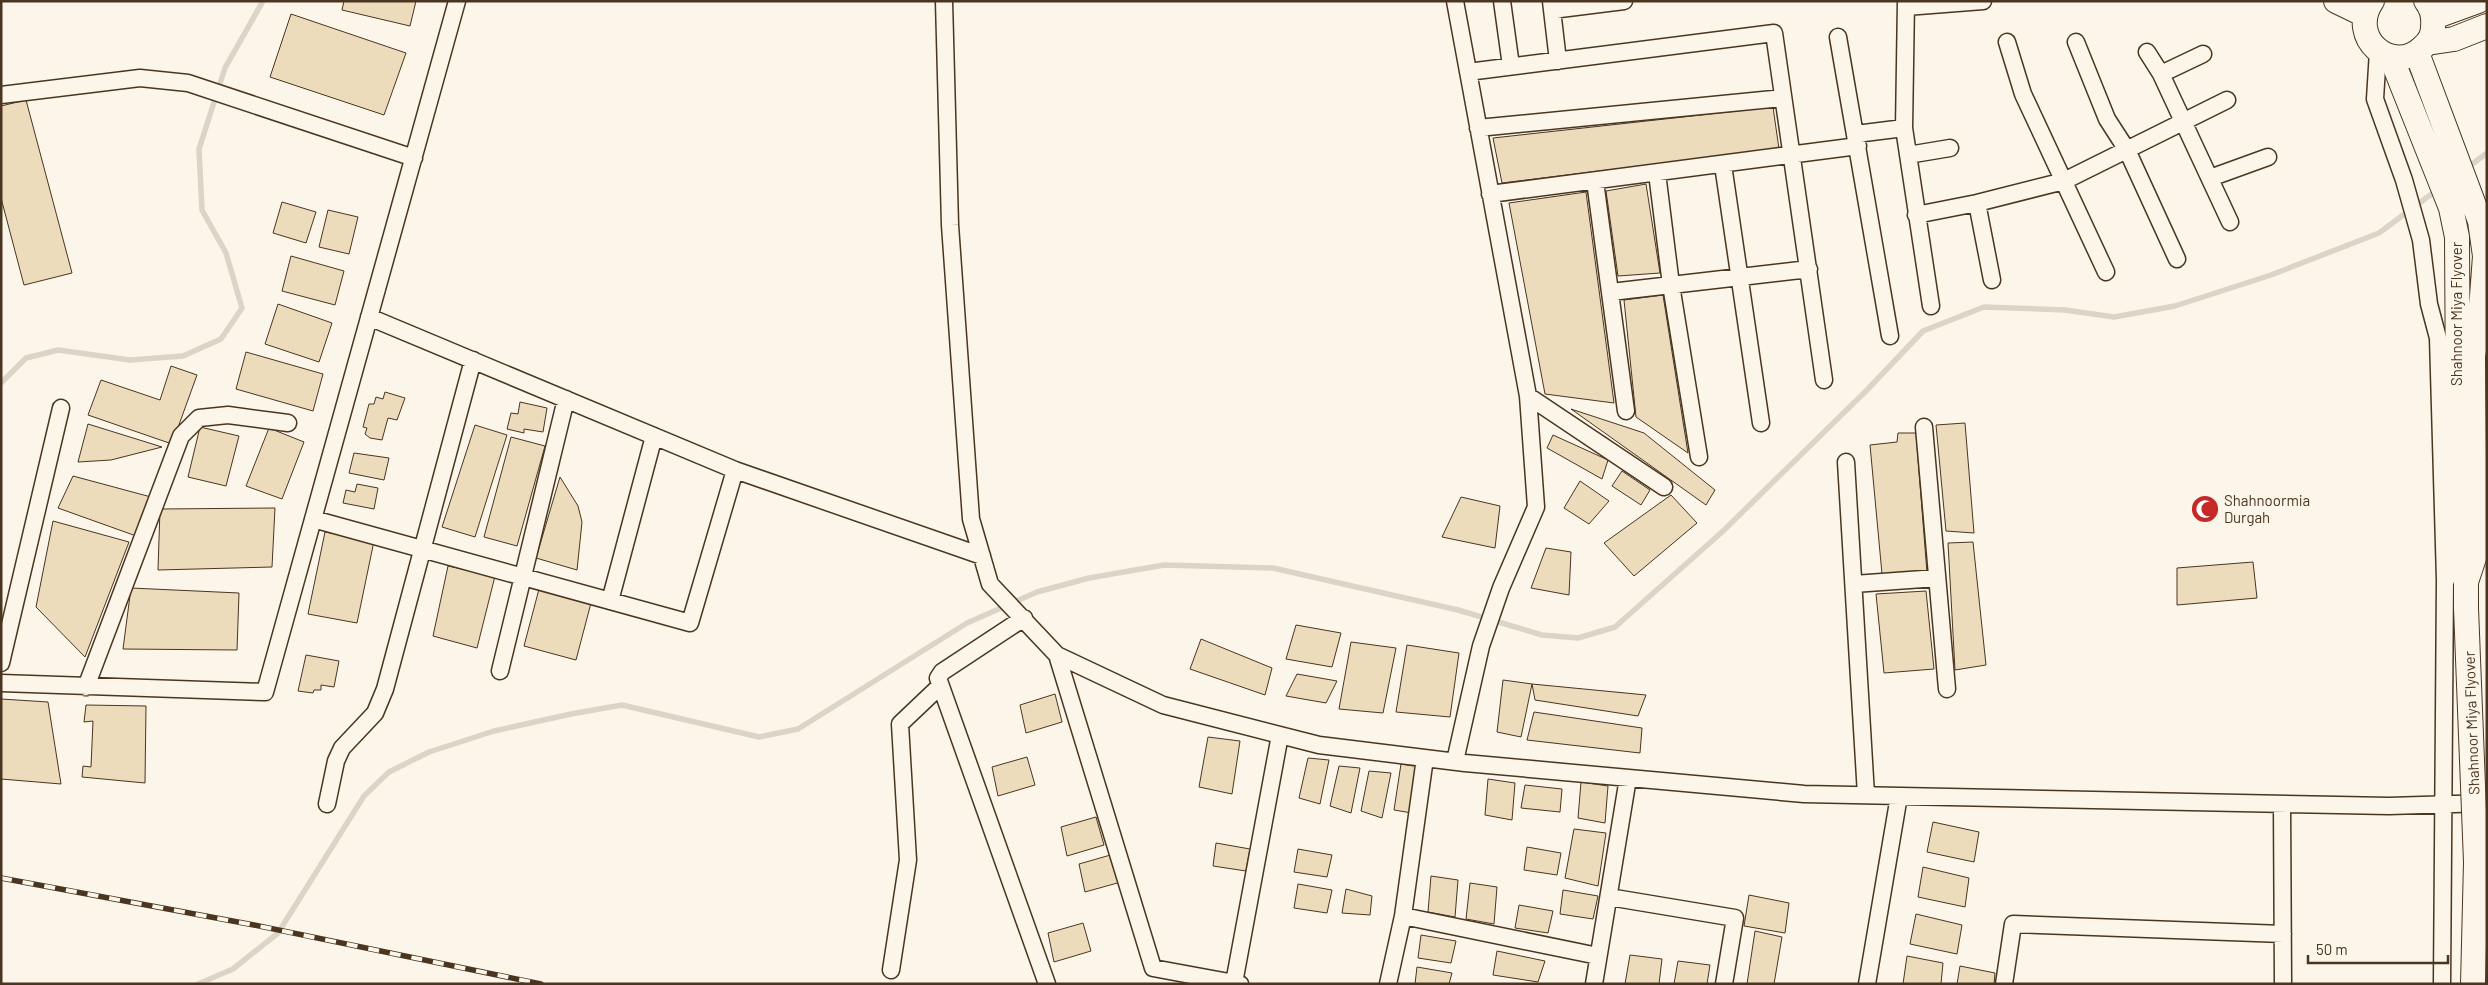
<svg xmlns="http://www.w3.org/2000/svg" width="2488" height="985" font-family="Barlow,sans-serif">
	<rect width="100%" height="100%" fill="#fbf6e9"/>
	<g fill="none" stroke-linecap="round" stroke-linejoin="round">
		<path stroke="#dcd4c6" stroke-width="5.5" d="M 2467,168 L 2487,153
			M 1,383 L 26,358 L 58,350 L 130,360 L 183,356 L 221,339 L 242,308 L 226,253 L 202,210 L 199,149 L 225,68 L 263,1
			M 198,984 L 233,969 L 278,933 L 364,796 L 389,772 L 429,752 L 494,731 L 571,714 L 622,705 L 759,737 L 798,729 L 967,623 L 1037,592 L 1089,578 L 1164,565 L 1273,568 L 1458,610 L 1542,635 L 1578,638 L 1615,627 L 1722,532 L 1867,390 L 1923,331 L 1984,307 L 2065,310 L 2114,317 L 2175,306 L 2271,275 L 2379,233 L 2437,190"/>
	</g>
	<path fill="#ecdcbc" stroke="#4a3520" d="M 344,1 L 416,1 L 410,26 L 342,10 Z
		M 291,14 L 406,53 L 384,115 L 270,77 Z
		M 26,100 L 72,273 L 24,285 L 1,198 L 1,106 Z
		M 1773,107 L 1779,149 L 1502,183 L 1493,138 Z
		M 1646,184 L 1660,273 L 1618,276 L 1606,191 Z
		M 1586,192 L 1614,403 L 1545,394 L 1509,203 Z
		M 282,202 L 316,212 L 306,243 L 273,233 Z
		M 328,210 L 358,217 L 349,254 L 319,247 Z
		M 291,256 L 344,271 L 335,305 L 282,291 Z
		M 1663,295 L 1688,453 L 1636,417 L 1624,300 Z
		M 278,304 L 332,323 L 319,362 L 265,344 Z
		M 246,352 L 323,374 L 313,411 L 236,389 Z
		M 171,366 L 197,375 L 172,444 L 88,415 L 101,380 L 160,400 Z
		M 385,392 L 405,398 L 397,420 L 388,418 L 382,440 L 370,438 L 365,434 L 367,428 L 363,427 L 369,404 L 374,404 L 376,397 L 383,399 Z
		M 520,402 L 547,408 L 543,432 L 524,429 L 524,433 L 507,429 L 511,413 L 518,414 Z
		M 1571,409 L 1644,433 L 1715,490 L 1706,505 Z
		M 1965,423 L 1974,533 L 1946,531 L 1936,425 Z
		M 88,424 L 162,447 L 111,460 L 78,462 Z
		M 475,425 L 507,435 L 475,537 L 442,527 Z
		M 200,427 L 239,436 L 226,486 L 188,477 Z
		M 269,428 L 304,442 L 282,499 L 246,486 Z
		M 1898,433 L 1916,433 L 1927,573 L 1882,574 L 1870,445 L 1897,442 Z
		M 1553,435 L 1608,460 L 1602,479 L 1547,448 Z
		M 511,437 L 545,446 L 517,546 L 484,537 Z
		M 354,453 L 389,458 L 384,480 L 349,473 Z
		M 1622,471 L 1650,490 L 1641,505 L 1612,486 Z
		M 73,476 L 151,497 L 139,537 L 58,508 Z
		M 560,477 L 578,506 L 582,522 L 577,570 L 536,558 Z
		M 1580,481 L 1609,501 L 1589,524 L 1564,508 Z
		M 357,484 L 378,488 L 374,509 L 343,503 L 346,490 L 355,492 Z
		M 1671,495 L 1697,523 L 1634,576 L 1604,543 Z
		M 1461,497 L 1500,506 L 1495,548 L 1442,537 Z
		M 275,508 L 272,567 L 158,570 L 160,509 Z
		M 53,521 L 129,542 L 85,657 L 36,607 Z
		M 325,532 L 374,541 L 357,623 L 308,614 Z
		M 1973,542 L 1986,665 L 1955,670 L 1948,543 Z
		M 1546,548 L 1571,552 L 1569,595 L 1531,588 Z
		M 2253,562 L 2257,598 L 2177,605 L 2177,568 Z
		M 448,566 L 495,576 L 477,648 L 433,636 Z
		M 131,588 L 239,593 L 237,650 L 123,649 Z
		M 539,589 L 591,603 L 576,660 L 524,646 Z
		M 1926,591 L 1934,669 L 1884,673 L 1876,594 Z
		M 1296,625 L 1341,633 L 1332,667 L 1286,659 Z
		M 1201,639 L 1272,668 L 1265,695 L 1190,669 Z
		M 1351,642 L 1396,648 L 1383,713 L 1339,709 Z
		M 1407,645 L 1459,653 L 1450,717 L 1396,712 Z
		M 306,655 L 339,661 L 334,687 L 321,685 L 321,690 L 314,690 L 313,693 L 298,691 Z
		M 1297,674 L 1337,681 L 1326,703 L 1286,696 Z
		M 1503,680 L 1532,684 L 1521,737 L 1497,732 Z
		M 1532,684 L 1646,695 L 1638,716 L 1535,700 Z
		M 1055,694 L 1062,722 L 1026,733 L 1020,705 Z
		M 1,699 L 48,702 L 61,784 L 1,779 Z
		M 86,705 L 146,706 L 145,783 L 82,777 L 83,766 L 91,767 L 93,721 L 84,722 Z
		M 1534,712 L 1642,728 L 1640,753 L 1527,740 Z
		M 1208,737 L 1240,741 L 1232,794 L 1199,787 Z
		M 1027,757 L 1035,785 L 998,796 L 992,767 Z
		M 1308,758 L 1329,760 L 1320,804 L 1299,798 Z
		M 1401,764 L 1420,767 L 1412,813 L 1394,810 Z
		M 1339,766 L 1360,768 L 1351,813 L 1330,806 Z
		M 1369,771 L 1391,773 L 1382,818 L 1361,811 Z
		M 1488,779 L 1515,783 L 1512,820 L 1485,815 Z
		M 1581,782 L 1608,786 L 1605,823 L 1578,818 Z
		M 1525,785 L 1562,789 L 1560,812 L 1521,808 Z
		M 1096,817 L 1104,845 L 1067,856 L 1061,827 Z
		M 1933,822 L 1979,832 L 1974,862 L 1927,852 Z
		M 1574,829 L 1606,833 L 1598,886 L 1565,878 Z
		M 1216,843 L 1250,849 L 1246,871 L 1213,866 Z
		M 1527,847 L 1561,853 L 1557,875 L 1524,870 Z
		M 1298,849 L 1332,855 L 1327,877 L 1294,872 Z
		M 1114,854 L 1121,882 L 1085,892 L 1079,864 Z
		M 1923,867 L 1969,878 L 1965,907 L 1918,897 Z
		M 1431,876 L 1458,880 L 1455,917 L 1428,912 Z
		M 1470,883 L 1497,887 L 1494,924 L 1466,919 Z
		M 1298,884 L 1332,890 L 1327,913 L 1294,908 Z
		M 1346,889 L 1372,896 L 1370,915 L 1342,913 Z
		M 1563,890 L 1598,896 L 1593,919 L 1560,914 Z
		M 1749,895 L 1789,903 L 1785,933 L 1744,926 Z
		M 1519,905 L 1553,911 L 1548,933 L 1515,928 Z
		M 1916,914 L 1962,925 L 1957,954 L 1910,944 Z
		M 1083,923 L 1091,951 L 1054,962 L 1048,933 Z
		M 1755,931 L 1782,937 L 1774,984 L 1747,984 Z
		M 1421,935 L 1456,941 L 1451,963 L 1418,958 Z
		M 1497,951 L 1545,961 L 1538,982 L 1493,975 Z
		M 1630,955 L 1662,959 L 1659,984 L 1625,984 Z
		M 1907,956 L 1943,963 L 1941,984 L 1903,984 Z
		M 1678,961 L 1710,965 L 1707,984 L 1674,984 Z
		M 1960,966 L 1995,973 L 1994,984 L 1957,984 Z
		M 1417,967 L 1452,973 L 1449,984 L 1415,984 Z"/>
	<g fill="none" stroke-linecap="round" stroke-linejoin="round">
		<defs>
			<path id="street" d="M 944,1 L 950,225 L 971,519 L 990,584 L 1057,655 L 1163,705 L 1319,745 L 1465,763 L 1804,794 L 2389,806 L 2487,803
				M 1455,1 L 1528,396 L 1536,507 L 1501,588 L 1481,646 L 1455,761
				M 1502,1 L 1511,66
				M 1551,1 L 1558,61
				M 1906,7 L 1983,1
				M 1552,10 L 1624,1
				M 1838,37 L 1890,336
				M 2007,42 L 2023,94 L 2106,272
				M 2076,42 L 2107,119 L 2127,150 L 2177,259
				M 2378,51 L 2375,99 L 2404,180 L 2421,240 L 2429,304 L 2438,338 L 2445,580 L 2442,984
				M 2147,52 L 2161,74 L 2230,222
				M 1468,72 L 1774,33 L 1824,380
				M 2161,74 L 2203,54
				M 1,95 L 140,78 L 188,83 L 414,158
				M 1478,128 L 1783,98
				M 1904,128 L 1906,1
				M 1856,134 L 1904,128 L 1931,306
				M 1908,155 L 1950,148
				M 1723,165 L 1761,423
				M 1657,173 L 1671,285 L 1699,457
				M 2210,178 L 2268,157
				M 1595,181 L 1626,411
				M 1490,194 L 1858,146
				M 1977,203 L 1992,280
				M 1916,215 L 1977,203 L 2064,181 L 2227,100
				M 1611,292 L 1809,269
				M 369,317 L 735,470 L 982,556
				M 1528,396 L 1664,487
				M 1924,427 L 1947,689
				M 1846,462 L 1866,795
				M 313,519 L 690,623 L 735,470
				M 1854,584 L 1937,578
				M 610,601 L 654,436
				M 1024,618 L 942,672 L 938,678 L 1047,984
				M 1057,655 L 1153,968 L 1240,984
				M 1,663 L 61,408
				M 500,671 L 566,399
				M 1,683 L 265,692 L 457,1
				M 86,687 L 181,436 L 199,418 L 228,415 L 288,423
				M 327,804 L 336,761 L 342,748 L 375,713 L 385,689 L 473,360
				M 2282,804 L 2283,984
				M 1609,897 L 1735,918 L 1724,984
				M 1403,916 L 1598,956
				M 891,970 L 908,860 L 900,724 L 940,686
				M 1234,983 L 1280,735
				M 1388,984 L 1403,916 L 1425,758
				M 1594,984 L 1628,778
				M 1867,984 L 1899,796
				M 2004,984 L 2013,924 L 2283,934"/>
			<path id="secondary" d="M 2336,1 L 2365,15
				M 2372,1 C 2347,37 2392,77 2423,47 C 2429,42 2433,34 2433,27 C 2434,17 2432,8 2426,1
				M 2434,17 L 2478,1
				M 2427,43 L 2454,39 L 2487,26
				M 2417,53 L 2480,221 L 2485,256 L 2481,310 L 2473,356 L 2475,555 L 2466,582 L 2466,608
				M 2391,57 L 2451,208 L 2457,237 L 2459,565 L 2466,582"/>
		</defs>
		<use href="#street" stroke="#4a3520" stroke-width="19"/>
		<use href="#secondary" stroke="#4a3520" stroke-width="26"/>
		<use href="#street" stroke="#fbf6e9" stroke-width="16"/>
		<use href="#secondary" stroke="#fbf6e9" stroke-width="24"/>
		<defs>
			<path id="rail" d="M 1,878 L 254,925 L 541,984"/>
		</defs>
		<use href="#rail" stroke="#4a3520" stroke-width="5.5"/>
		<use href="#rail" stroke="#fbf6e9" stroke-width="4" stroke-dasharray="11" stroke-linecap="butt"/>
		<defs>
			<path id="secondary-bridge" d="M 2466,608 L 2476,862 L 2473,984"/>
		</defs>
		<use href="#secondary-bridge" stroke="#4a3520" stroke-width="26" stroke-linecap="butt"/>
		<use href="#secondary-bridge" stroke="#fbf6e9" stroke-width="24"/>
	</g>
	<defs>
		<symbol id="mosque-disc" viewBox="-11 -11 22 22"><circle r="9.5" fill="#c62828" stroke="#fbf6e9"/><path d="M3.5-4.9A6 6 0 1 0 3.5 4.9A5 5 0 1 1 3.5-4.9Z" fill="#fff"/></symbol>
	</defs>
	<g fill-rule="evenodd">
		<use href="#mosque-disc" x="2189" y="493" width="32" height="32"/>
	</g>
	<g text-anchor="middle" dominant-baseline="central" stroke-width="4" stroke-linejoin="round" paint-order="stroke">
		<g font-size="15" fill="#4a3520" stroke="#fbf6e9">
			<text transform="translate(2456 314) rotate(-90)">Shahnoor Miya Flyover</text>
			<text transform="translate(2471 723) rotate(-92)">Shahnoor Miya Flyover</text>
		</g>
		<g font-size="15" fill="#4a3520" stroke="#fbf6e9" text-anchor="start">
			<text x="2224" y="500">Shahnoormia<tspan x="2224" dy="17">Durgah</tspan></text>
		</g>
	</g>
	<rect width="2488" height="985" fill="none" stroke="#4a3520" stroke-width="5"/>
	<path d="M2308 955v8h140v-8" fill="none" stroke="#4a3520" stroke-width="2.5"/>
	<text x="2316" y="955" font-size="15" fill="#4a3520" stroke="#fbf6e9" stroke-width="4" paint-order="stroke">50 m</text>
</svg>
